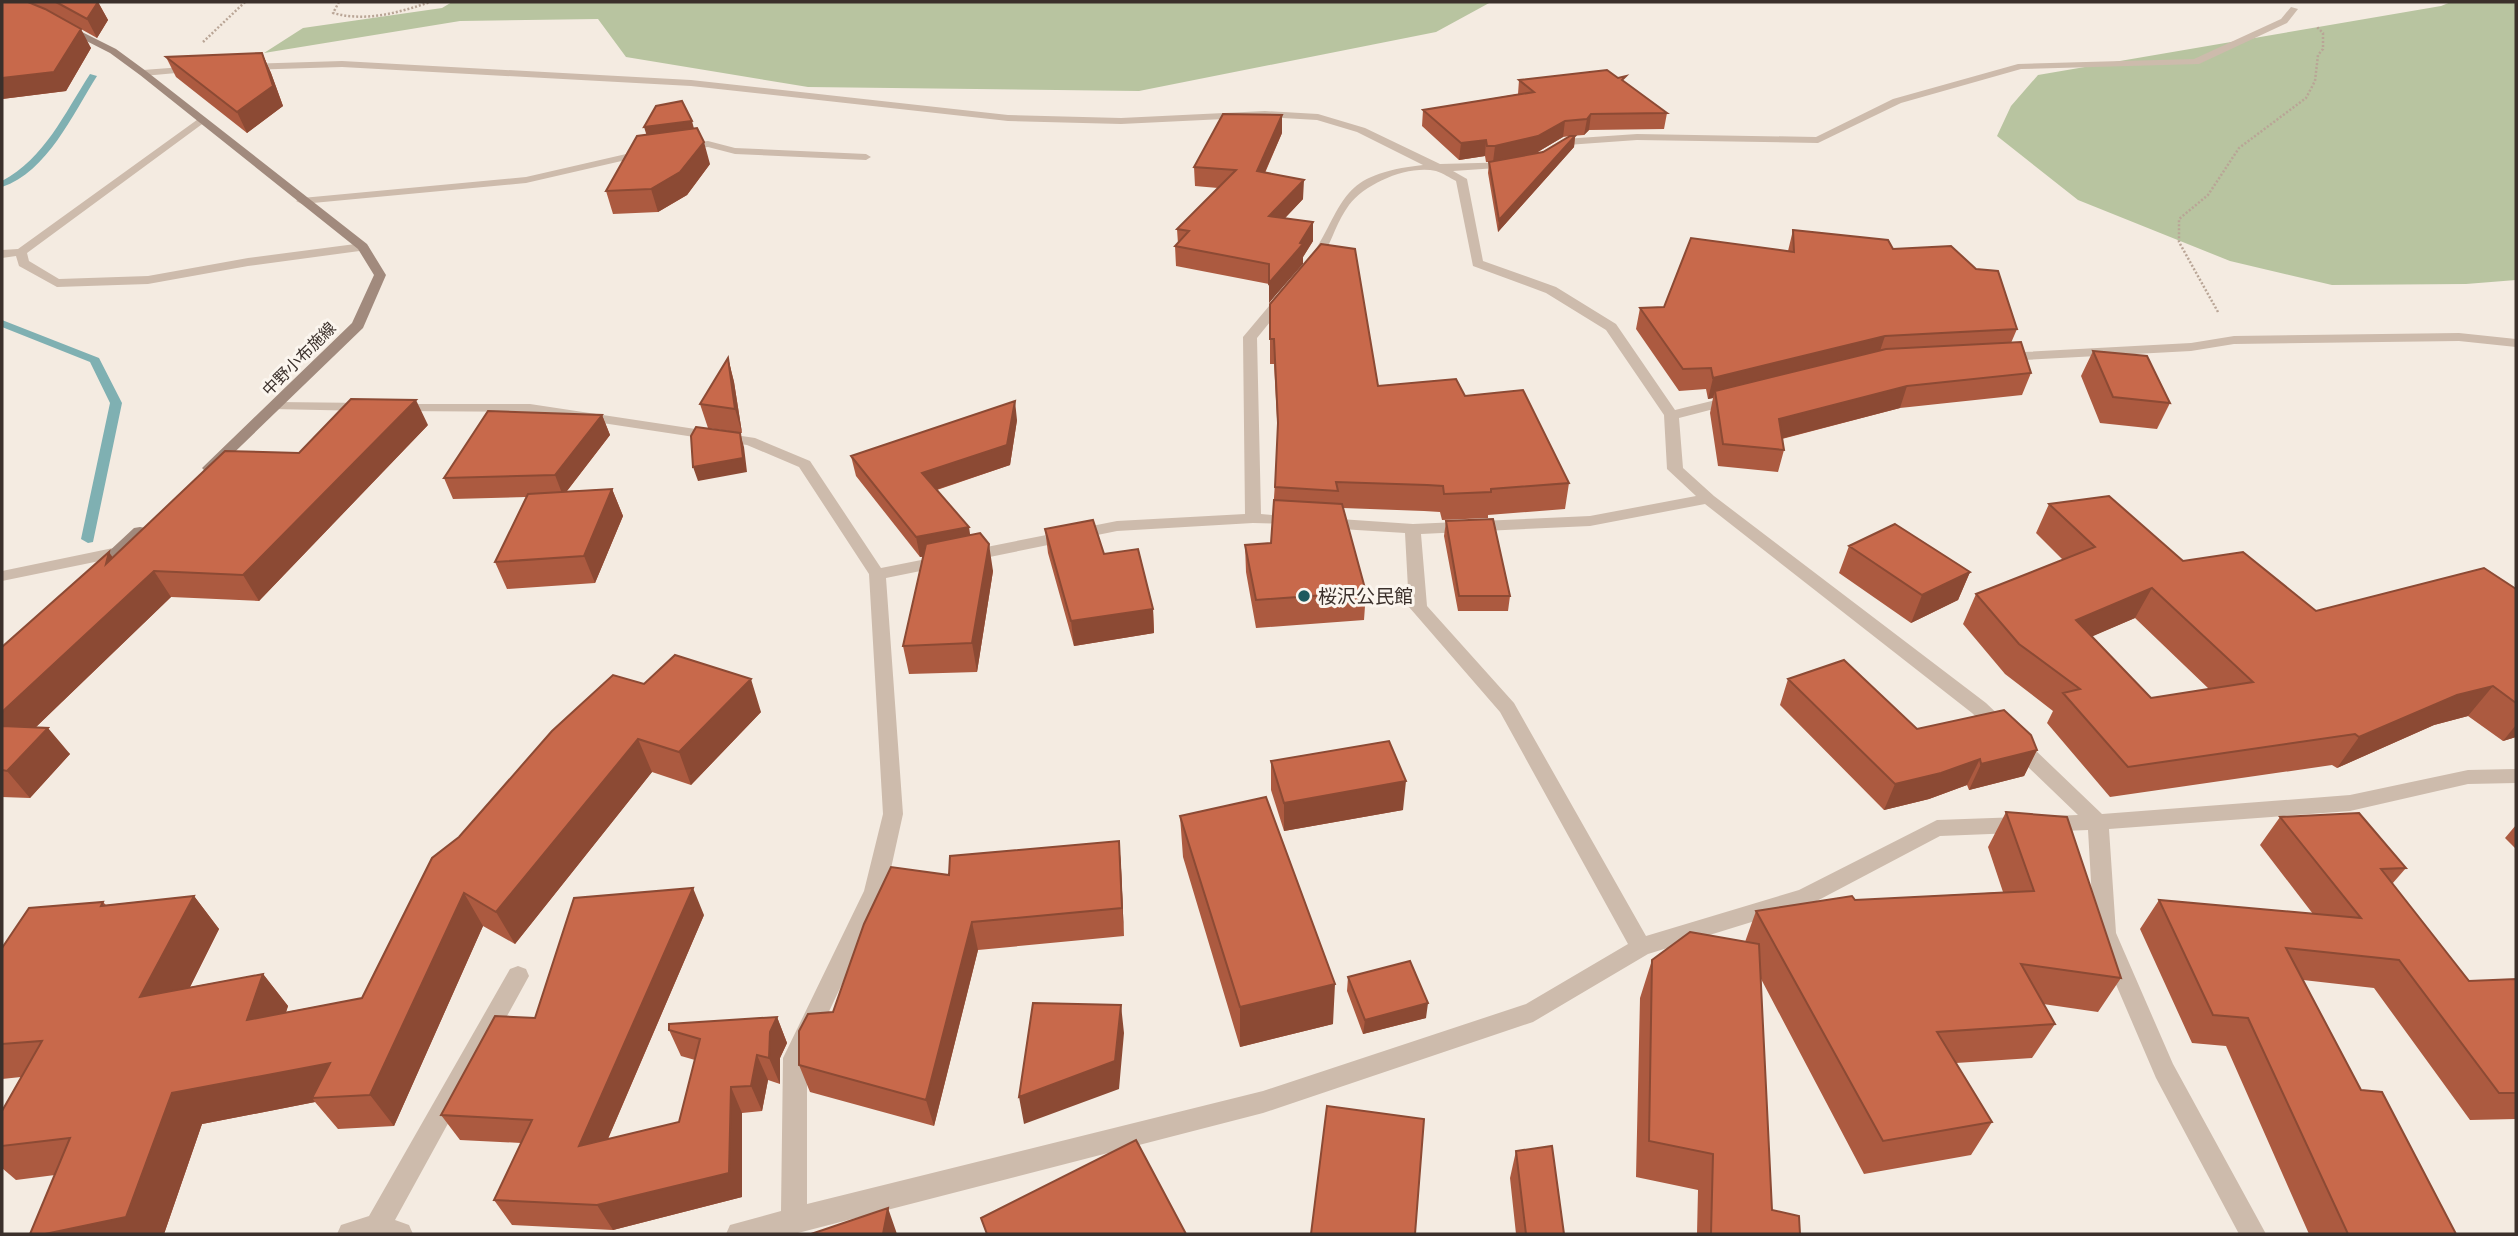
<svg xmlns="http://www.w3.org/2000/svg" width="2518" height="1236" font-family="'Fira Sans Condensed','Noto Sans JP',sans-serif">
	<rect width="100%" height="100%" fill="#f4ebe1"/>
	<path fill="#b8c4a0" d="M 452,2 L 1491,2 L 1436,32 L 1139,91 L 808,87 L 626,57 L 598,19 L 460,21 L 264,53 L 303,28 L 442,8 Z
		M 2451,2 L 2516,2 L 2516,280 L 2466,284 L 2332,285 L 2230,261 L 2078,200 L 1997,136 L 2011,106 L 2038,75 L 2441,6 Z"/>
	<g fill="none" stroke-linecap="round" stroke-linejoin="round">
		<path fill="#7fb0b2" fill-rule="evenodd" d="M 90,74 L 97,76 C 73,114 47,172 2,187 L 2,181 C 45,158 64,114 90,74 Z
			M 2,320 L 99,358 L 122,403 L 93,542 L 88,543 L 81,539 L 110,403 L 90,362 L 2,327 Z"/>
		<path stroke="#b9a596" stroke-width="2.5" stroke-dasharray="2 2" stroke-linecap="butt" d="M 339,2 L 333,13 C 366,22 398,13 430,2
			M 203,42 L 245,2
			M 2218,312 L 2179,242 L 2179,219 L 2208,195 L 2239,148 L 2306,98 L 2315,81 L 2318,55 L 2323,49 L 2323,33 L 2316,26"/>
		<path fill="#cdbbac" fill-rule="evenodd" d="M 708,141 L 735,148 L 866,154 L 871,157 L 866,160 L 735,154 L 708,147 L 682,150 L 677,147 L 682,144 Z
			M 648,149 L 652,150 L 652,154 L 526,183 L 302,204 L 296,201 L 302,198 L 526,177 Z"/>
		<path fill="#cdbbac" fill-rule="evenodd" d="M 2291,7 L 2298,9 L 2287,23 L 2199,64 L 2021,69 L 1901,103 L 1818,143 L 1637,140 L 1567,145 L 1554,151 L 1549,148 L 1564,139 L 1637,134 L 1816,137 L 1893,99 L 2018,64 L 2194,59 L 2281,19 Z
			M 342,61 L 691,80 L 1008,115 L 1121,118 L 1265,111 L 1318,114 L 1365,128 L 1440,164 L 1516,162 L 1516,166 L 1512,167 L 1453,171 L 1467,179 L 1483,261 L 1556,287 L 1616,324 L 1675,410 L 1732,396 L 1737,397 L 1739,400 L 1737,403 L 1679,418 L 1683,468 L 1714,496 L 1986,703 L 2102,814 L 2350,795 L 2468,770 L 2516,769 L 2516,783 L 2468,784 L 2350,811 L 2109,829 L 2116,933 L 2173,1064 L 2266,1234 L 2239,1234 L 2156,1078 L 2094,933 L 2088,830 L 1940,836 L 1813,903 L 1648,954 L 1533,1022 L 1263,1113 L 794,1234 L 726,1234 L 730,1225 L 781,1211 L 783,1058 L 864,891 L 883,814 L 869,574 L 799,467 L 747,445 L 530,412 L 396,411 L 391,410 L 389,407 L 391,404 L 530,404 L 755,438 L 810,461 L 881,568 L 1117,521 L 1245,514 L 1243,337 L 1280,293 L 1290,293 L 1291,296 L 1257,338 L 1261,514 L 1303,518 L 1305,521 L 1303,524 L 1253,523 L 1117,531 L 886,578 L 903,814 L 886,891 L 807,1058 L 807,1204 L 1263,1091 L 1526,1004 L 1628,944 L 1500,712 L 1409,607 L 1405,533 L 1325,528 L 1317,523 L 1325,518 L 1413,524 L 1590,516 L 1696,496 L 1667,469 L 1664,415 L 1606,330 L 1546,293 L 1473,266 L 1456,181 C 1450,178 1443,173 1436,171 C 1408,165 1366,183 1349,205 C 1335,224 1330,248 1316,268 L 1308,268 L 1306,265 C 1348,203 1334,175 1423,165 L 1357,132 L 1317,120 L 1265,117 L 1121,124 L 1008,121 L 691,86 L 342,67 L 245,70 L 240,67 L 245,64 ZM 1705,504 L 1972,713 L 2078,815 L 1937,820 L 1799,890 L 1646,936 L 1514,703 L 1427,606 L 1421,534 L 1590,526 Z
			M 196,66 L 201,69 L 199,71 L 143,76 L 138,73 L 143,70 Z
			M 201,117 L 205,118 L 205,122 L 27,253 L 29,261 L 59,279 L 148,276 L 248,258 L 363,243 L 369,247 L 367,250 L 248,266 L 148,284 L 57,287 L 19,266 L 16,256 L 2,258 L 2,250 L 18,249 Z
			M 2459,333 L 2516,339 L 2516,347 L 2459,341 L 2234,344 L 2191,351 L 2004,361 L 1997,357 L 2004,353 L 2191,343 L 2234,336 Z
			M 277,402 L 368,403 L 375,407 L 368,411 L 272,409 L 270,406 Z
			M 118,547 L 124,548 L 126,552 L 124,556 L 2,581 L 2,571 Z
			M 518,966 L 526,969 L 529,976 L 395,1220 L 409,1225 L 413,1234 L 337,1234 L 341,1225 L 369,1216 L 510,969 Z"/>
		<path fill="#a18a7d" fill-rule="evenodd" d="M 64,23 L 116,49 L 146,71 L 367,244 L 386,275 L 363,328 L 215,471 L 205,471 L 202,468 L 352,323 L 374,275 L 358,249 L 140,75 L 110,53 L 61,28 L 59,26 Z
			M 140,527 L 146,528 L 148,532 L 146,536 L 103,576 L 91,576 L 89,572 L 91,568 L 134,528 Z"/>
	</g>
	<path fill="#ac5a40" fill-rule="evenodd" d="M 2,2 L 98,2 L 108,20 L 97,38 L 63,19 L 91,48 L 66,91 L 2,99 Z
		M 262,53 L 271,73 L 283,106 L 247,133 L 176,77 L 166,57 Z
		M 1519,80 L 1625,82 L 1667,113 L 1664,129 L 1589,130 L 1584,135 L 1570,136 L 1575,136 L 1574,147 L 1498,232 L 1488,173 L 1489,162 L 1486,162 L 1485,156 L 1459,160 L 1422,126 L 1423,110 L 1518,94 ZM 1570,136 L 1543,152 L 1519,156 L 1536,153 L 1563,137 Z
		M 1282,133 L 1265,173 L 1303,199 L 1285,218 L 1313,222 L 1313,241 L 1303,257 L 1269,303 L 1269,284 L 1176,266 L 1175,246 L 1178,244 L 1177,229 L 1218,188 L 1195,186 L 1194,167 Z
		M 710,164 L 687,195 L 658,212 L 613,214 L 606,191 Z
		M 1793,230 L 1893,249 L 2017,329 L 2011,343 L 2031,373 L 2022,395 L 1900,408 L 1782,439 L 1784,450 L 1778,472 L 1718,466 L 1710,413 L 1713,398 L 1708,399 L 1706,389 L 1679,391 L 1636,329 L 1640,308 L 1664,307 L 1788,251 Z
		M 1270,304 L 1378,386 L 1465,396 L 1569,483 L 1565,509 L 1488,515 L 1488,518 L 1442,520 L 1440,512 L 1424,511 L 1343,508 L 1366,592 L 1364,620 L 1256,628 L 1246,572 L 1245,545 L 1271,543 L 1278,437 L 1274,364 L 1270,364 Z
		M 2093,351 L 2170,403 L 2157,429 L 2100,423 L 2081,376 Z
		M 728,358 L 734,382 L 742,433 L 708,428 L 700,404 Z
		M 602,415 L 610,435 L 567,491 L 612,489 L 623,516 L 595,583 L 507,589 L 495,562 L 526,497 L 453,499 L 444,478 Z
		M 1017,420 L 1010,465 L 937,490 L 970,535 L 993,571 L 977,672 L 909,674 L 903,646 L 923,557 L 920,557 L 856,476 L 851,456 Z
		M 428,425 L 259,601 L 171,597 L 36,727 L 70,754 L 30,798 L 2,797 L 2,647 L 113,557 Z
		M 2049,504 L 2183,561 L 2316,611 L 2516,589 L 2516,737 L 2503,741 L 2468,716 L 2434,725 L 2337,768 L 2332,765 L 2110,797 L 2047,723 L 2053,711 L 2005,674 L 1963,624 L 1976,594 L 2063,560 L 2036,533 ZM 2135,618 L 2209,689 L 2151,698 L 2092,636 Z
		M 1446,521 L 1510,596 L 1508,611 L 1458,611 L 1444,536 Z
		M 1045,529 L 1104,554 L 1153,609 L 1154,633 L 1074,646 L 1048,553 Z
		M 1849,546 L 1970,572 L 1958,600 L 1911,623 L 1839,573 Z
		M 1788,679 L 1917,729 L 2037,750 L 2024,776 L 1969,790 L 1967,785 L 1929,799 L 1884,810 L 1780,705 Z
		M 644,684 L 761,712 L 691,785 L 652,772 L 515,944 L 483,926 L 394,1126 L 338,1129 L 315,1102 L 202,1124 L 164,1234 L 30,1234 L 55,1175 L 16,1180 L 2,1168 L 2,1111 L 21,1077 L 2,1079 L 2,948 L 103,902 L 106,905 L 194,896 L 219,929 L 190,987 L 263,974 L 288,1006 L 286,1012 L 362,998 L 459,837 Z
		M 1271,761 L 1403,810 L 1284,831 L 1271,790 Z
		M 2006,812 L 2121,978 L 2098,1012 L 2043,1004 L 2055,1024 L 2032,1058 L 1956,1063 L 1992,1122 L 1971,1155 L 1864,1174 L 1760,977 L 1772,1210 L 1800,1234 L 1697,1234 L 1698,1190 L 1636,1177 L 1640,998 L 1652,960 L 1745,942 L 1756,911 L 1855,900 L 2003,892 L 1988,847 Z
		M 1180,816 L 1333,1024 L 1240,1047 L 1183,857 Z
		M 2280,817 L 2406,868 L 2392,884 L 2469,981 L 2516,979 L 2516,1119 L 2470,1120 L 2374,988 L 2303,980 L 2361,1090 L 2456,1234 L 2309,1234 L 2226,1046 L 2192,1043 L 2140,929 L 2159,900 L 2313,914 L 2260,845 Z
		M 2516,825 L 2516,849 L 2505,838 Z
		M 1119,841 L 1121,868 L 1124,936 L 978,950 L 934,1126 L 810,1092 L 799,1065 L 833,1012 L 949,875 Z
		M 704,915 L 608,1139 L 679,1122 L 695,1060 L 681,1056 L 669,1030 L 777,1017 L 787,1043 L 780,1058 L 780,1084 L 768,1080 L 762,1111 L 742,1113 L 742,1197 L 613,1230 L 512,1225 L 494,1200 L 521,1143 L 460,1140 L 441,1115 L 535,1018 Z
		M 1348,977 L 1426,1018 L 1363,1034 L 1347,991 Z
		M 1516,1151 L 1564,1234 L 1516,1234 L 1510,1178 Z"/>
	<path fill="#8c4a34" d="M 98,2 L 108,20 L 97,38 L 87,19 Z
		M 81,29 L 91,48 L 66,91 L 2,99 L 2,78 Z
		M 262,53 L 271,73 L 283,106 L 247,133 L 237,112 Z
		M 1591,114 L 1589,130 L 1584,135 L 1587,119 Z
		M 1282,115 L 1282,133 L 1257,190 L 1257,171 Z
		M 692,121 L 697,140 L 650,146 L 644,127 Z
		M 1565,121 L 1563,137 L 1536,153 L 1493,162 L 1495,146 Z
		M 1575,136 L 1574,147 L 1498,232 L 1499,220 Z
		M 1486,140 L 1485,156 L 1459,160 L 1461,143 Z
		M 704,142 L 710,164 L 687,195 L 658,212 L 651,189 Z
		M 1304,180 L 1303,199 L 1269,235 L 1269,216 Z
		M 1313,222 L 1313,241 L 1303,257 L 1303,264 L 1269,303 L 1269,283 L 1300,243 Z
		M 1885,336 L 1878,357 L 1715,391 L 1713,398 L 1708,399 L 1713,378 Z
		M 728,358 L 734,382 L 742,433 L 735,409 Z
		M 1907,386 L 1900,408 L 1772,441 L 1779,419 Z
		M 416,400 L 428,425 L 259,601 L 243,575 Z
		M 1015,401 L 1017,420 L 1010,465 L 926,493 L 922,473 Z
		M 602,415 L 610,435 L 563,496 L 555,475 Z
		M 740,433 L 744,447 L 747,472 L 698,481 L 693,467 Z
		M 612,489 L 623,516 L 595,583 L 584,556 Z
		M 969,527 L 972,547 L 920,557 L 916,537 Z
		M 989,544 L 993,571 L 977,672 L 972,643 Z
		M 109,552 L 127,578 L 106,564 Z
		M 154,571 L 171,597 L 10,752 L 2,743 L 2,712 Z
		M 1970,572 L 1958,600 L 1911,623 L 1922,595 Z
		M 2152,588 L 2135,618 L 2061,650 L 2076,620 Z
		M 1153,609 L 1154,633 L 1074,646 L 1071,621 Z
		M 751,679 L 761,712 L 691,785 L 679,752 Z
		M 2493,686 L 2468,716 L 2434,725 L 2337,768 L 2359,737 L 2457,695 Z
		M 2516,725 L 2516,737 L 2503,741 Z
		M 48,728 L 70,754 L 30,798 L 7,771 Z
		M 638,739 L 652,772 L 515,944 L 496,912 Z
		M 2037,750 L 2024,776 L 1969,790 L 1981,764 Z
		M 1980,759 L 1967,785 L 1929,799 L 1884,810 L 1895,784 Z
		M 1406,781 L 1403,810 L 1284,831 L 1284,803 Z
		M 1119,841 L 1121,868 L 1124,936 L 1122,908 Z
		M 693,888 L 704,915 L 594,1171 L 579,1146 Z
		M 464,893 L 483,926 L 394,1126 L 370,1095 Z
		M 194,896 L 219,929 L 169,1029 L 140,997 Z
		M 972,922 L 978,950 L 934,1126 L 926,1100 Z
		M 263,974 L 288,1006 L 273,1052 L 247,1020 Z
		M 1335,984 L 1333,1024 L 1240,1047 L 1240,1007 Z
		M 1428,1003 L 1426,1018 L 1363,1034 L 1365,1020 Z
		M 1121,1005 L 1124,1033 L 1119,1089 L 1024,1124 L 1019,1097 Z
		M 777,1017 L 787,1043 L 780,1058 L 780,1084 L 769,1058 L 770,1032 Z
		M 757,1055 L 768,1080 L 762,1111 L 751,1086 Z
		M 330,1063 L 312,1098 L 315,1102 L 202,1124 L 164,1234 L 45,1234 L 172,1093 Z
		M 731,1087 L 742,1113 L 742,1197 L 613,1230 L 597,1205 Z
		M 888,1208 L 897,1234 L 883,1234 Z"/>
	<path fill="#c8694b" stroke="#8c4a34" stroke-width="2" fill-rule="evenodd" d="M 2,2 L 28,2 L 45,9 L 81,29 L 54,72 L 2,78 Z
		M 56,2 L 98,2 L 87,19 Z
		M 262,53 L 273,86 L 237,112 L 166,57 Z
		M 1607,70 L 1618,78 L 1626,76 L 1622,80 L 1667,113 L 1591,114 L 1587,119 L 1565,121 L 1538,136 L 1495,146 L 1487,146 L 1486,140 L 1461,143 L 1423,110 L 1534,92 L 1519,80 Z
		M 682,101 L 692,121 L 644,127 L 656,106 Z
		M 1223,114 L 1282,115 L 1257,171 L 1304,180 L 1269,216 L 1313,222 L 1300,243 L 1303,244 L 1269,283 L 1269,264 L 1175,246 L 1189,231 L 1177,229 L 1236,170 L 1194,167 Z
		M 697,128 L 704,142 L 680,172 L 651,189 L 606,191 L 637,136 Z
		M 1570,136 L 1575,136 L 1499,220 L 1489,162 L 1543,152 Z
		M 1793,230 L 1888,240 L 1893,249 L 1951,246 L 1976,269 L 1998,271 L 2017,329 L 1885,336 L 1713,378 L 1711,368 L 1683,369 L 1640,308 L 1664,307 L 1691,238 L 1794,252 Z
		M 1321,244 L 1355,249 L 1378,386 L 1456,379 L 1465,396 L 1523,390 L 1569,483 L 1491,489 L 1491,492 L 1444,494 L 1443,486 L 1427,485 L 1336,482 L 1338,491 L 1275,487 L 1278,423 L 1274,339 L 1270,339 L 1270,304 Z
		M 2021,342 L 2031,373 L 1907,386 L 1779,419 L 1784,450 L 1723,444 L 1715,391 L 1886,349 Z
		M 2093,351 L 2147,356 L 2170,403 L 2113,397 Z
		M 728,358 L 735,409 L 700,404 Z
		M 351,399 L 416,400 L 243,575 L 154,571 L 2,712 L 2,647 L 109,552 L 106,564 L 225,451 L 299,453 Z
		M 1015,401 L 1007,445 L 922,473 L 969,527 L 916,537 L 851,456 Z
		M 488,411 L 602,415 L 555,475 L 444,478 Z
		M 696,427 L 740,433 L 743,458 L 693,467 L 691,436 Z
		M 612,489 L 584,556 L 495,562 L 528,494 Z
		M 2109,496 L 2183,561 L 2243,552 L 2316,611 L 2484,568 L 2516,589 L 2516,703 L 2493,686 L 2457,695 L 2359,737 L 2355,734 L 2128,767 L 2063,693 L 2080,689 L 2019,644 L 1976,594 L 2095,547 L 2049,504 ZM 2152,588 L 2253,682 L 2151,698 L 2076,620 Z
		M 1274,500 L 1342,504 L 1366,592 L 1256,600 L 1245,545 L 1271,543 Z
		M 1493,519 L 1510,596 L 1459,596 L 1446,521 Z
		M 1093,520 L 1104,554 L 1138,549 L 1153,609 L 1071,621 L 1045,529 Z
		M 1895,524 L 1970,572 L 1922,595 L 1849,546 Z
		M 980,533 L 989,544 L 972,643 L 903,646 L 926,544 Z
		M 675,655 L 751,679 L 679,752 L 638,739 L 496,912 L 464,893 L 370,1095 L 312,1098 L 330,1063 L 172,1093 L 126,1217 L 45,1234 L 30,1234 L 70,1138 L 2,1146 L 2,1111 L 42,1041 L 2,1044 L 2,948 L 29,908 L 103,902 L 101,906 L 194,896 L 140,997 L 263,974 L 247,1020 L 362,998 L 432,858 L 459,837 L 552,731 L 613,675 L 644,684 Z
		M 1844,660 L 1917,729 L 2004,710 L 2031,735 L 2037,750 L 1981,764 L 1980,759 L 1941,773 L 1895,784 L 1788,679 Z
		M 2,726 L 48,728 L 7,771 L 2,770 Z
		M 1389,741 L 1406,781 L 1284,803 L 1271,761 Z
		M 1266,797 L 1335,984 L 1240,1007 L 1180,816 Z
		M 2006,812 L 2067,817 L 2121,978 L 2021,964 L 2055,1024 L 1937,1032 L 1992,1122 L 1883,1141 L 1756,911 L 1852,896 L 1855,900 L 2034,891 Z
		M 2359,813 L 2406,868 L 2381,869 L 2469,981 L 2516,979 L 2516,1093 L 2499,1093 L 2399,960 L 2286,948 L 2361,1090 L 2382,1092 L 2456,1234 L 2348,1234 L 2248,1018 L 2213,1015 L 2159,900 L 2361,918 L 2280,817 Z
		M 1119,841 L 1122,908 L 972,922 L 926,1100 L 799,1065 L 799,1031 L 808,1014 L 833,1012 L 864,924 L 891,867 L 949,875 L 950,856 Z
		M 693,888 L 579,1146 L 679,1122 L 700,1039 L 669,1030 L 669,1024 L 777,1017 L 770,1032 L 769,1058 L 757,1055 L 751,1086 L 731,1087 L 729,1173 L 597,1205 L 494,1200 L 532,1120 L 441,1115 L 495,1016 L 535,1018 L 574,898 Z
		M 1690,932 L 1759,944 L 1772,1210 L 1799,1216 L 1800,1234 L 1711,1234 L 1713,1154 L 1649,1141 L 1652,960 Z
		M 1410,961 L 1428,1003 L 1365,1020 L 1348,977 Z
		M 1033,1003 L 1121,1005 L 1115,1061 L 1019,1097 Z
		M 1327,1106 L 1424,1119 L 1415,1234 L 1311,1234 Z
		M 1136,1140 L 1186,1234 L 987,1234 L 981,1218 Z
		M 1552,1146 L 1564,1234 L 1526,1234 L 1516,1151 Z
		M 888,1208 L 883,1234 L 811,1234 Z"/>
	<circle fill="#1f5a5e" stroke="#fbf5ee" stroke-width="2.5" cx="1304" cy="596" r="7"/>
	<g text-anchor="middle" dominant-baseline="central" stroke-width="6" stroke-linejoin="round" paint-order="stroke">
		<g font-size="16" fill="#3b302b" stroke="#fbf5ee">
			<text transform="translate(299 359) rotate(-45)">中野小布施線</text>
		</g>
		<g font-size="19" fill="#3b302b" stroke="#fbf5ee" text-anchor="start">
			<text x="1318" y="596">桜沢公民館</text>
		</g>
	</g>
	<rect width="2518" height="1236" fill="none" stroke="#3b302b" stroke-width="7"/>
</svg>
